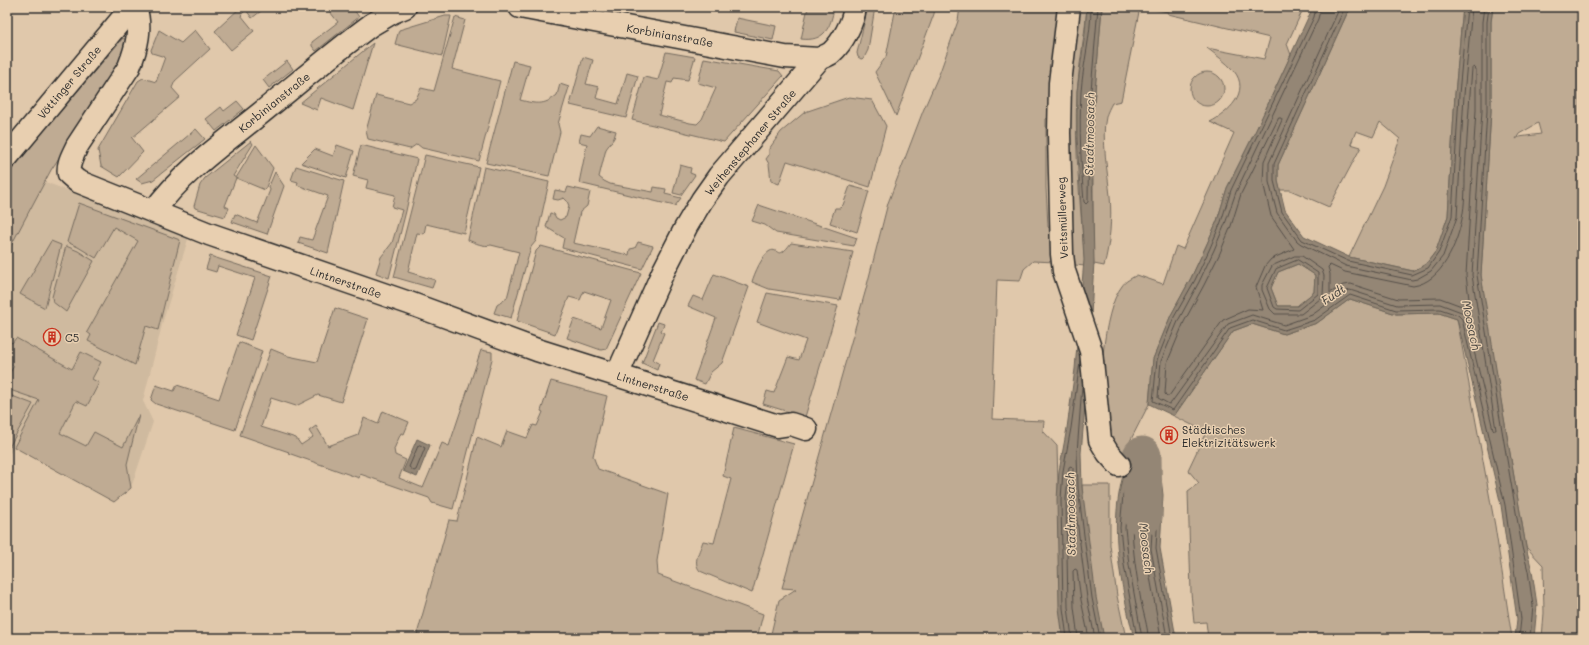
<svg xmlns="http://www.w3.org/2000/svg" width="1589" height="645" font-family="Mali,sans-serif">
	<rect width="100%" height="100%" fill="#e0c8ab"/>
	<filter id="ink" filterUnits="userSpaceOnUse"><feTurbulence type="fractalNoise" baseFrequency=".025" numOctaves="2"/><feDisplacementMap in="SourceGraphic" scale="8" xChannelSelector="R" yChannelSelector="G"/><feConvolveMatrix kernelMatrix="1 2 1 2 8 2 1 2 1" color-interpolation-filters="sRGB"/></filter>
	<g filter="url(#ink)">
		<path fill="#cfba9f" d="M 37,179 L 189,236 L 163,321 L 143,401 L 153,422 L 131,488 L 114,502 L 14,447 L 7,458 L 7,224 Z"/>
		<path fill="#bfab93" stroke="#756b5f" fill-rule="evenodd" d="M 241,7 L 258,7 L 261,11 L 252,18 L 246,10 L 241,15 L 254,31 L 231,50 L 215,31 Z
			M 326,7 L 352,7 L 359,17 L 316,51 L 312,46 L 312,42 L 338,22 Z
			M 808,7 L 834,7 C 831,28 824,42 801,39 Z
			M 868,7 L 875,7 L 868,50 L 864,58 L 861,59 L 858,57 L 857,53 Z
			M 896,7 L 935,7 L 934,14 L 896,116 L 875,72 L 886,57 Z
			M 960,7 L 1063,7 L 1053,116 L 1046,119 L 1046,187 L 1048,227 L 1055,231 L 1056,262 L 1033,261 L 1024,269 L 1020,281 L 997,280 L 992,419 L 1044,421 L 1043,431 L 1057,446 L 1062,638 L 770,638 L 779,600 L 796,589 L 782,588 L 866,289 L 888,203 L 923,111 L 940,72 L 958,21 Z
			M 1075,7 L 1087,7 C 1085,35 1079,64 1077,92 C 1074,150 1081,208 1085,266 L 1075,265 L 1065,172 Z
			M 1102,7 L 1140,7 L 1121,101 L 1112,103 C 1110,107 1107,112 1106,117 C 1101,137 1108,175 1110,196 C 1112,219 1110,243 1104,266 L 1094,264 L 1093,254 L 1093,114 Z
			M 1141,7 L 1304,7 L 1287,44 L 1291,55 L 1256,130 L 1227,188 L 1217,221 L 1206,246 L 1191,278 L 1171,315 L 1153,359 L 1149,404 L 1123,455 C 1115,447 1109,438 1106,427 C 1097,396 1102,311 1122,286 C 1125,281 1132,278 1137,275 L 1163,284 L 1176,246 L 1183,249 L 1234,133 L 1210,122 C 1228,113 1251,92 1234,71 C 1226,62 1216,55 1207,48 L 1264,59 L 1270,38 L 1168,14 L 1168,12 Z
			M 1350,7 L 1463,7 L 1455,94 L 1448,216 L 1436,251 L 1426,264 L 1413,271 L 1349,257 L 1383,186 L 1400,139 L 1380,122 L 1373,137 L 1356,131 L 1351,144 L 1361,147 L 1329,207 L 1290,190 L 1280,190 L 1278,181 L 1278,165 Z
			M 1493,7 L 1582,7 L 1582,638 L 1542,638 L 1544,613 L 1543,565 L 1526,547 L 1490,337 L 1481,275 L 1491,111 L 1491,22 ZM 1538,123 L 1541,134 L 1519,137 L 1516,139 L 1519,134 Z
			M 445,16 L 451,16 L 442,56 L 395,44 L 399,30 Z
			M 455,17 L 465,20 L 452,69 L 500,81 L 479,161 L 422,148 L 417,144 L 410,149 L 368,139 L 366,131 L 376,95 L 409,103 L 416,99 L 421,88 L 434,91 Z
			M 737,18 L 776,26 L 773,40 L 734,32 Z
			M 159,30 L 181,43 L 195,30 L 210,49 L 175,81 L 172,88 L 180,97 L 132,138 L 143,152 L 119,177 L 101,166 L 98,150 L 138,81 L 143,78 L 156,82 L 165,57 L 152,53 L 151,50 Z
			M 123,38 L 128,41 L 129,47 L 85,119 L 51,170 L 7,253 L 7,176 L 34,142 Z
			M 373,43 L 353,110 L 321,98 L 317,110 L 300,103 Z
			M 666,52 L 695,57 L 688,80 L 674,78 L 672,83 L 667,82 L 659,115 L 690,123 L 697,124 L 702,119 L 716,88 L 698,83 L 704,58 L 779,71 L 783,76 L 724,142 L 632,120 L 644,77 L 658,80 Z
			M 583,57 L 593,60 L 586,84 L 599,87 L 596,98 L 618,104 L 627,73 L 638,76 L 626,118 L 570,105 Z
			M 287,61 L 293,69 L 269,88 L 263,80 Z
			M 513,61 L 530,65 L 520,100 C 536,104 544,106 557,95 L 560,84 L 569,87 L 558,124 L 560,132 L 549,176 L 486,163 Z
			M1190 89a17 17 0 1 1 34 0a17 17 0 1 1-34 0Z
			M 849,97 L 872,100 L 886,126 L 870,187 L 787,161 L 779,184 L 771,181 L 769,164 L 766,159 L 769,155 L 769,149 L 781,132 L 805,112 Z
			M 237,101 L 244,109 L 216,131 L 206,119 L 221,107 L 224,111 Z
			M 597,126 L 616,131 L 614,138 L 606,149 L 599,177 L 604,181 L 610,184 L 653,192 L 654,187 L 666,189 L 665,194 L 681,198 L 675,206 L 579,183 L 587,144 L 579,142 L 581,134 L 590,136 Z
			M 196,129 L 205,139 L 153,180 L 142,183 L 136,179 Z
			M 251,141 L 253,144 L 233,176 L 236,178 L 256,145 L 273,168 L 265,190 L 236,178 L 225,206 L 229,208 L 225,217 L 195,208 L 194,206 L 200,185 L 205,178 Z
			M 337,145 L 354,151 L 346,178 L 301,163 L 315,149 L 333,156 Z
			M 361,145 L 417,159 L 406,211 L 389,278 L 376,273 L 381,257 L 392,243 L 402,210 L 392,207 L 395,195 L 366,188 L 368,180 L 353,176 Z
			M 425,155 L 479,167 L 464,233 L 426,224 L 424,234 L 417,233 L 408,272 L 435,280 L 432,288 L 394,277 Z
			M 680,165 L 691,168 L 690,173 L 695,175 L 681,195 L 673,193 Z
			M 296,166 L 344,181 L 328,253 L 298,243 L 300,237 L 312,240 L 328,196 L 297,185 L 298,182 L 291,180 Z
			M 484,167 L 549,182 L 536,241 L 531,247 L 511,318 L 494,313 L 497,305 L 507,298 L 519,252 L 491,245 C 484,247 475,243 468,240 Z
			M 275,172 L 284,186 L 267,234 L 232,222 L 235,214 L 257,223 L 270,190 L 269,186 Z
			M 850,186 L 869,191 L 857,232 L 830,223 L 835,208 L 840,208 L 843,205 Z
			M 568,187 L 590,192 L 587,206 L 580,212 L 573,243 L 629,255 L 630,249 L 635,248 L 638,242 L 653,246 L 642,269 L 562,248 L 564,238 L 546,227 L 550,213 L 554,214 L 556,218 L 560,220 L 566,217 L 569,206 L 567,201 L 564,198 L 558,200 L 553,199 L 555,190 L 566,192 Z
			M 79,203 L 180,240 L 158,330 L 146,326 L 135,365 L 88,341 L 91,335 L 87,332 L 138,241 L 114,227 L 96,258 L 78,247 L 67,242 Z
			M 759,205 L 857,238 L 854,246 L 776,233 L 765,225 L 752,221 Z
			M 51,241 L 61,245 L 45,308 L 20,294 Z
			M 791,243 L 853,252 L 840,300 L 769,289 L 752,282 C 754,274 763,254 770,251 C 779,247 777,262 791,243 Z
			M 66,246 L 78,251 L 94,261 L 66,312 L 53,302 L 52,297 Z
			M 541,246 L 641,273 L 606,349 L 601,350 L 567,338 L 574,319 L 601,328 L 611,300 L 584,291 L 580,300 L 569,297 L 555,334 L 517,321 L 536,251 Z
			M 210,256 L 272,276 L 251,340 L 236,335 L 255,278 L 218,266 L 216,272 L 206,269 Z
			M 1298,264 L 1315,275 L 1314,292 L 1297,306 L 1278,306 L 1271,288 L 1278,272 Z
			M 714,274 L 749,287 L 722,363 L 711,372 L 705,384 L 694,380 L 716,318 L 688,306 L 693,296 L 703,300 Z
			M 767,293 L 838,306 L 805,417 L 763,404 L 767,391 L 774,393 L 788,357 L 799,360 L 806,340 L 757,322 Z
			M 1350,299 L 1396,314 L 1439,313 L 1457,319 L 1495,526 L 1512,638 L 1208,638 L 1206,622 L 1194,623 L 1191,593 L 1188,491 L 1199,483 L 1188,470 L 1206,432 L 1174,416 L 1233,331 L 1252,324 L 1284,334 L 1317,323 Z
			M 335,308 L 368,319 L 341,402 L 318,395 L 296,406 L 271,398 L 261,427 L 296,438 L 301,445 L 313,437 L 309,431 L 316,426 L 328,446 L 358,435 L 364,418 L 378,424 L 383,411 L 409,422 L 404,434 L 401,433 L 394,449 L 395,455 L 406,460 L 399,478 L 423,488 L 442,443 L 449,446 L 481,350 L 492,352 L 492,359 L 453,509 L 432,503 L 429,498 L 360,474 L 359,478 L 288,453 L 289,452 L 240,435 L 271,349 L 288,356 L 317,362 Z
			M 658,322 L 664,324 L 661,331 L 664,333 L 653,360 L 659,363 L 657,370 L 642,363 Z
			M 16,338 L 72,369 L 81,352 L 101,362 L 92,379 L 99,383 L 87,406 L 76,401 L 60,433 L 86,446 L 94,432 L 123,447 L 139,415 L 127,464 L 131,488 L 114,502 L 14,447 L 39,400 L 7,389 L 7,377 L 14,366 L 7,362 L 7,340 L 12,343 Z
			M 239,342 L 262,351 L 235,430 L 156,404 L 151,400 L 156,385 L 174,391 L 177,385 L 219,399 Z
			M 551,381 L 607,396 L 593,456 L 598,469 L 668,494 L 657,561 L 658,575 L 763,614 L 757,638 L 416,638 L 449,520 L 457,521 L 477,437 L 501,447 L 507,431 L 527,438 L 533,425 L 537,426 L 543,412 L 541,411 Z
			M 7,394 L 33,404 L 7,451 Z
			M 734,428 L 794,444 L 752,593 L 700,571 C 692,562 700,551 703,541 L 714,543 L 731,479 L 723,476 Z
			M 1082,485 L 1110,485 L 1110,545 L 1117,596 L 1126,638 L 1095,638 L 1084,551 Z"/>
		<path fill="#948675" stroke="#6a6257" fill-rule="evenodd" d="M 1087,7 L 1102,7 L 1093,115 L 1092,166 L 1094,261 L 1088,370 L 1081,453 L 1082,487 L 1096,597 L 1104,638 L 1063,638 L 1059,608 L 1057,499 L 1059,471 L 1067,428 L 1075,369 L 1084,260 L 1077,136 L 1077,91 L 1085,33 Z
			M 1313,7 L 1350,7 L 1278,165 L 1278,181 L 1285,210 L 1304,236 L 1349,257 L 1413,271 L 1426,264 L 1436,251 L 1448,216 L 1455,94 L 1463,7 L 1493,7 L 1491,22 L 1491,111 L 1481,275 L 1503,412 L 1526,547 L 1532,571 L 1537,605 L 1534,638 L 1515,638 L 1517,619 L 1501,505 L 1457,319 L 1439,313 L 1396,314 L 1350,299 L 1317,323 L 1284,334 L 1252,324 L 1233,331 L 1174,416 L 1149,404 L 1153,359 L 1171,315 L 1191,278 L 1206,246 L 1217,221 L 1227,188 L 1256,130 ZM 1298,264 L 1315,275 L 1314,292 L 1297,306 L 1278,306 L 1271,288 L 1278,272 Z
			M 417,439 L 430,445 L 417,477 L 403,471 Z
			M 1129,455 L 1160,469 L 1163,495 L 1160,548 L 1176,638 L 1134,638 C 1123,594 1111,540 1119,494 C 1121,481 1125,468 1129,455 Z"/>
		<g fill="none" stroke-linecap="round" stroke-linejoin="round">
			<path stroke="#554f49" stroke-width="1" d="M 1091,7 C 1091,36 1083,64 1081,92 C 1079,129 1081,166 1084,202 L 1086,204 L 1088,202 L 1089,114 L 1098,7
				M 1316,7 L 1314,17 L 1231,190 L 1221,222 L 1210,248 L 1195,280 L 1174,317 L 1157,360 L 1153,401 L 1173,410 L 1230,328 L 1252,320 L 1284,330 L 1315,320 L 1350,295 L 1396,310 L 1440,309 L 1458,315 L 1462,319 L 1505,505 L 1521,619 L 1519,638
				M 1321,7 L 1318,19 L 1236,192 L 1225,224 L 1214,250 L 1199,282 L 1179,319 L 1161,361 L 1158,398 L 1169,404 L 1171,403 L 1228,324 L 1252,315 L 1284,325 L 1312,315 L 1344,292 L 1350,290 L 1397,305 L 1440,304 L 1464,313 L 1466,318 L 1493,429 L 1494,430 L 1496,430 L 1472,275 L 1482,110 L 1482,22 L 1484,7
				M 1340,7 L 1269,163 L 1269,182 L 1277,213 L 1297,241 L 1301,244 L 1346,266 L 1412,280 L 1417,279 L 1431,271 L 1443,256 L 1457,217 L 1464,95 L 1472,7
				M 1345,7 L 1274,164 L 1274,181 L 1282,212 L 1302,240 L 1348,261 L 1412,275 L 1428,268 L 1439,252 L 1452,216 L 1459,94 L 1467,7
				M 1489,7 L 1487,22 L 1487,111 L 1477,275 L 1499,413 L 1522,547 L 1528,571 L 1533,606 L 1530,638
				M 1474,67 L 1476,69 L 1476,110 L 1466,275 L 1470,307 L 1467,308 L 1440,298 L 1398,299 L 1351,284 L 1343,285 L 1330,293 L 1330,274 L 1328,267 L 1330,265 L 1345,272 L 1413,286 C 1442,282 1457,244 1462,219 C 1465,204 1465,188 1465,173 C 1467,138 1469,104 1472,69 Z
				M 1279,118 L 1281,118 L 1282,120 L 1264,161 L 1263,182 L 1271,216 L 1294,249 L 1271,259 L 1265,266 L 1256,287 L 1263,310 L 1248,309 L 1223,320 L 1169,396 L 1167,396 L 1165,394 L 1167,363 L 1184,322 L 1204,285 L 1220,253 L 1231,226 L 1241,194 Z
				M 1295,256 L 1302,256 L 1322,270 L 1324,276 L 1323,295 L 1320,299 L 1301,314 L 1275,314 L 1270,309 L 1262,290 L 1262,285 L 1272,266 Z
				M 1298,260 L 1318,273 L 1318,294 L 1298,310 L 1277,309 L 1274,307 L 1267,288 L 1276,269 Z
				M 1082,386 L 1077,453 L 1078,488 L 1092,598 L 1100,638
				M 420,445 L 425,448 L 416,470 L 414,471 L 409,467 L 418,446 Z
				M 1131,463 L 1133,462 L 1156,473 L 1159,496 L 1156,548 L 1172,638
				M 1129,472 L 1123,495 L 1120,528 L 1124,565 L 1137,638
				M 1067,638 L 1063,608 L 1061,499 L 1063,471 L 1071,428 L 1080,361
				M 1072,638 L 1068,607 L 1066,499 L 1069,467 L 1071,466 L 1073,468 L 1073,489 L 1087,598 L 1095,638
				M 1078,638 L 1074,607 L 1073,571 L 1075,569 L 1077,570 L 1081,600 L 1089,638
				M 1142,638 L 1129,565 L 1125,528 L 1128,496 L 1134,470 L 1136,469 L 1152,476 L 1154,496 L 1151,549 L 1167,638
				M 1148,638 C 1148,626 1143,613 1141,601 C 1134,559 1127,521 1138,478 L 1140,477 L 1146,480 L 1148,496 L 1145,549 L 1161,638"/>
			<path stroke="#948675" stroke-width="39" d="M 1142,456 L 1143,516"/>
			<defs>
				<path id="minor" d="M 135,7 C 142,27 137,47 129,67 L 77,146 C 73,155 67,164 69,174 L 77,181 L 209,234 L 409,303 L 537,350 L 778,426 L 791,424 L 806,429
					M 520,7 L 785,57 L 819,59
					M 1069,7 L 1060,83 L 1059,133 L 1062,254 L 1064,271 L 1091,351 L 1100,440 L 1108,453 L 1119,465
					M 154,211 C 182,172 224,143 261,113 C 298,83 333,53 371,25 L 393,12 L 405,7
					M 617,375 L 663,272 L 686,227 L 702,200 L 719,176 L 819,59 C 823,57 828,55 831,53 C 843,42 853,23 855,7"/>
				<path id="major" d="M 7,157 L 132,7"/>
			</defs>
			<use href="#minor" stroke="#2b2b2b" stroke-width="25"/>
			<use href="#major" stroke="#2b2b2b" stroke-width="25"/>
			<use href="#minor" stroke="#e8cfb0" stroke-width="22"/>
			<use href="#major" stroke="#e8cfb0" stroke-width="22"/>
		</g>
	</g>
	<defs>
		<symbol id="building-ring" viewBox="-11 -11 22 22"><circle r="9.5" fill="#e8cfb0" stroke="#c8321e" stroke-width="1.5"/><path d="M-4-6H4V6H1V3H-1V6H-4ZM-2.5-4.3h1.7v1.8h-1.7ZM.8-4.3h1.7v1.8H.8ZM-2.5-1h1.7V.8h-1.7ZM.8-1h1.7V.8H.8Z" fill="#c8321e"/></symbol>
	</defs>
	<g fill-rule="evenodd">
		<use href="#building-ring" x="42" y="327" width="20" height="20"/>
		<use href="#building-ring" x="1159" y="425" width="20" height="20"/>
	</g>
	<g text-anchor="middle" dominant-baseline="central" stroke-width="3" stroke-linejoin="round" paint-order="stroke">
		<g font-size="11" fill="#2b2b2b" stroke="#e8cfb0">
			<text transform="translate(670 35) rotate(10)">Korbinianstraße</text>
			<text transform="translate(69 82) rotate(-50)">Vöttinger Straße</text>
			<text transform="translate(274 102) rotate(-39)">Korbinianstraße</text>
			<text transform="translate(750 142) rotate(-50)">Weihenstephaner Straße</text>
			<text transform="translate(1062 218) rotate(-92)">Veitsmüllerweg</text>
			<text transform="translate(346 282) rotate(19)">Lintnerstraße</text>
			<text transform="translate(653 386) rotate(17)">Lintnerstraße</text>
		</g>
		<g font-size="11" fill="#2b2b2b" stroke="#e8cfb0" text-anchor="start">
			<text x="65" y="337">C5</text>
			<text x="1182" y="429">Städtisches<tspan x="1182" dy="13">Elektrizitätswerk</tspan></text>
		</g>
		<g font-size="12" font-style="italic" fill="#45423e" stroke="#e8cfb0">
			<text transform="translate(1089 134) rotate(-89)">Stadtmoosach</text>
			<text transform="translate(1333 294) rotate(-33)">Fudt</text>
			<text transform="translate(1472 325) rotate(78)">Moosach</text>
			<text transform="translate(1070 514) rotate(-91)">Stadtmoosach</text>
			<text transform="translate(1147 548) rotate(83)">Moosach</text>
		</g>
	</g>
	<rect width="1589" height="645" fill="none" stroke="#e8cfb0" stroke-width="24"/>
	<rect x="12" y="12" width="1565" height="621" fill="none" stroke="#2b2b2b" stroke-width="1.5" filter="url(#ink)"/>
</svg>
